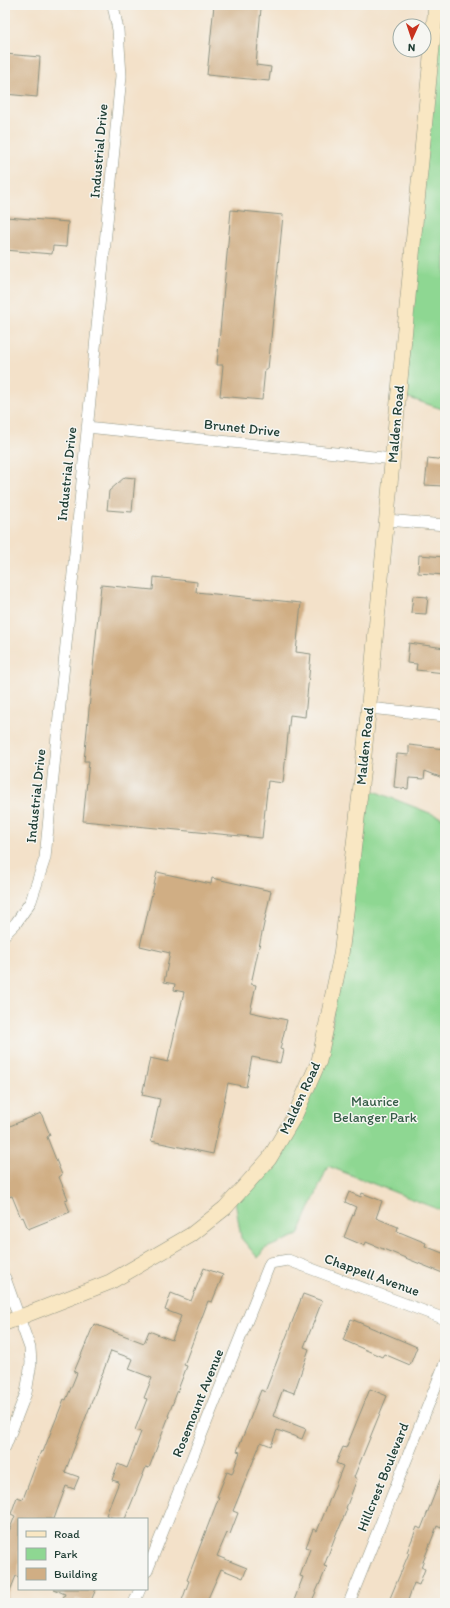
<svg xmlns="http://www.w3.org/2000/svg" width="450" height="1608" font-family="Itim,sans-serif">
	<rect width="100%" height="100%" fill="#f6f6f2"/>
	<filter id="ink" filterUnits="userSpaceOnUse"><feTurbulence type="fractalNoise" baseFrequency=".025" numOctaves="2"/><feDisplacementMap in="SourceGraphic" scale="8" xChannelSelector="R" yChannelSelector="G"/><feConvolveMatrix kernelMatrix="1 2 1 2 8 2 1 2 1" color-interpolation-filters="sRGB"/></filter>
	<filter id="wash" filterUnits="userSpaceOnUse"><feTurbulence type="fractalNoise" baseFrequency=".012" numOctaves="4" result="noise"/><feDisplacementMap in="SourceGraphic" scale="16" xChannelSelector="R" yChannelSelector="G"/><feGaussianBlur stdDeviation="0.9" result="paint"/><feColorMatrix in="noise" values="0 0 0 0 0 0 0 0 0 0 0 0 0 0 0 0 0 1.4 0 .05"/><feComposite in="paint" operator="in"/></filter>
	<g filter="url(#wash)">
		<rect width="100%" height="100%" fill="#f3e1c9"/>
		<path fill="#8ed792" stroke="#568a63" d="M 437,5 L 445,5 L 445,410 L 400,395 Z
			M 361,786 L 445,819 L 445,1212 L 328,1166 L 298,1235 L 264,1249 L 258,1258 L 241,1238 L 234,1194 L 277,1146 L 332,1023 Z"/>
		<g id="blocks">
			<path fill="#d0ae84" d="M 214,5 L 261,8 L 256,65 L 271,67 L 269,81 L 207,75 Z
				M 5,54 L 40,57 L 37,97 L 5,94 Z
				M 231,210 L 283,215 L 268,369 L 265,369 L 262,400 L 220,396 L 223,365 L 217,365 Z
				M 6,217 L 68,222 L 66,247 L 53,246 L 52,254 L 5,250 Z
				M 428,458 L 445,460 L 443,486 L 425,485 Z
				M 125,477 L 135,478 L 132,512 L 107,510 L 109,491 Z
				M 419,555 L 445,557 L 445,575 L 418,573 Z
				M 154,577 L 197,582 L 196,592 L 301,603 L 296,652 L 311,654 L 305,717 L 290,715 L 283,783 L 268,781 L 262,838 L 83,821 L 89,761 L 84,761 L 101,585 L 153,590 Z
				M 413,596 L 428,597 L 426,614 L 411,613 Z
				M 409,643 L 445,648 L 445,673 L 416,670 L 417,664 L 407,663 Z
				M 409,745 L 445,749 L 445,779 L 425,771 L 424,779 L 409,778 L 408,789 L 394,787 L 397,754 L 409,755 Z
				M 157,872 L 211,884 L 212,878 L 271,891 L 251,984 L 256,985 L 250,1012 L 287,1020 L 280,1049 L 283,1050 L 280,1063 L 252,1057 L 246,1087 L 228,1083 L 213,1154 L 151,1141 L 160,1099 L 142,1095 L 150,1058 L 168,1062 L 184,992 L 174,990 L 175,984 L 164,982 L 170,953 L 140,946 Z
				M 41,1113 L 50,1135 L 47,1137 L 62,1175 L 59,1177 L 68,1199 L 65,1200 L 70,1212 L 28,1229 L 23,1217 L 21,1218 L 12,1196 L 8,1197 L 5,1191 L 5,1128 Z
				M 349,1192 L 361,1197 L 362,1193 L 382,1201 L 376,1218 L 398,1227 L 397,1231 L 426,1243 L 425,1246 L 445,1254 L 445,1274 L 366,1242 L 365,1246 L 344,1237 L 356,1207 L 345,1202 Z
				M 204,1268 L 223,1275 L 212,1302 L 208,1301 L 184,1365 L 187,1366 L 168,1416 L 169,1416 L 149,1468 L 146,1467 L 125,1519 L 116,1519 L 106,1515 L 119,1482 L 112,1480 L 118,1464 L 127,1468 L 141,1432 L 135,1430 L 147,1399 L 144,1398 L 152,1378 L 129,1369 L 133,1359 L 111,1351 L 65,1472 L 79,1477 L 74,1489 L 66,1486 L 54,1519 L 19,1519 L 19,1577 L 16,1576 L 5,1603 L 5,1541 L 15,1516 L 11,1514 L 17,1497 L 23,1499 L 41,1451 L 43,1452 L 64,1399 L 66,1400 L 77,1373 L 74,1372 L 94,1324 L 144,1343 L 149,1331 L 172,1340 L 181,1316 L 165,1310 L 171,1293 L 191,1301 Z
				M 303,1294 L 322,1301 L 304,1347 L 309,1349 L 294,1393 L 283,1389 L 273,1416 L 306,1429 L 302,1439 L 277,1430 L 271,1446 L 261,1442 L 233,1511 L 238,1513 L 230,1534 L 227,1533 L 217,1556 L 247,1568 L 243,1578 L 221,1569 L 206,1603 L 181,1603 L 189,1581 L 187,1580 L 219,1497 L 217,1497 L 227,1472 L 232,1474 L 240,1452 L 237,1451 L 248,1424 L 261,1390 L 265,1392 Z
				M 351,1319 L 417,1347 L 410,1365 L 384,1354 L 382,1357 L 343,1340 Z
				M 370,1389 L 387,1396 L 354,1477 L 357,1479 L 346,1508 L 347,1509 L 339,1529 L 338,1529 L 324,1566 L 327,1567 L 311,1603 L 293,1603 L 303,1577 L 300,1576 L 310,1549 L 306,1547 L 313,1529 L 317,1531 L 318,1529 L 343,1466 L 336,1463 L 343,1447 L 346,1448 Z
				M 444,1470 L 445,1518 L 441,1528 L 437,1526 L 421,1567 L 425,1569 L 419,1585 L 414,1583 L 407,1603 L 388,1603 L 409,1553 L 407,1552 L 417,1527 L 421,1529 Z
				M 53,1589 L 96,1589 L 90,1603 L 76,1599 L 75,1603 L 70,1603 L 62,1600 L 65,1594 Z"/>
		</g>
	</g>
	<g filter="url(#ink)">
		<use href="#blocks" fill-opacity="0" stroke="#898f7e" stroke-width="1"/>
		<g fill="none" stroke-linecap="round" stroke-linejoin="round">
			<defs>
				<path id="minor" d="M 87,427 L 393,459
					M 387,520 L 445,525
					M 369,708 L 445,716
					M 5,934 L 16,923 L 31,901 L 45,858 L 91,390 L 121,76 L 118,30 L 113,5
					M 5,1278 L 30,1348 L 31,1363 L 26,1393 L 5,1447
					M 147,1571 L 270,1263 L 288,1260 L 445,1319
					M 134,1603 L 140,1589
					M 349,1603 L 445,1363"/>
				<path id="secondary" d="M 5,1323 L 110,1282 L 191,1235 L 225,1208 L 269,1159 L 295,1115 L 319,1061 L 341,955 L 362,776 L 436,5"/>
			</defs>
			<use href="#minor" stroke="#898f7e" stroke-width="12"/>
			<use href="#secondary" stroke="#898f7e" stroke-width="16"/>
			<use href="#minor" stroke="#fff" stroke-width="11"/>
			<use href="#secondary" stroke="#f9e7c3" stroke-width="15"/>
		</g>
	</g>
	<g text-anchor="middle" dominant-baseline="central" stroke-width="3" stroke-linejoin="round" paint-order="stroke">
		<g font-size="14" fill="#1f3d34" stroke="#f6f6f2">
			<text transform="translate(99 151) rotate(-85)">Industrial Drive</text>
			<text transform="translate(396 424) rotate(-85)">Malden Road</text>
			<text transform="translate(242 428) rotate(6)">Brunet Drive</text>
			<text transform="translate(67 474) rotate(-84)">Industrial Drive</text>
			<text transform="translate(365 746) rotate(-84)">Malden Road</text>
			<text transform="translate(36 796) rotate(-84)">Industrial Drive</text>
			<text transform="translate(300 1098) rotate(-65)">Malden Road</text>
			<text transform="translate(372 1275) rotate(20)">Chappell Avenue</text>
			<text transform="translate(198 1403) rotate(-68)">Rosemount Avenue</text>
			<text transform="translate(383 1477) rotate(-68)">Hillcrest Boulevard</text>
		</g>
		<g font-size="14" fill="#355c47" stroke="#f6f6f2">
			<text x="375" y="1101">Maurice<tspan x="375" dy="16">Belanger Park</tspan></text>
		</g>
	</g>
	<rect width="450" height="1608" fill="none" stroke="#f6f6f2" stroke-width="20"/>
	<rect x="18" y="1518" width="130" height="72" fill="#f6f6f2" stroke="#a0aca6"/>
	<rect x="26" y="1531" width="20" height="6" fill="#f9e7c3" stroke="#a0aca6"/>
	<text x="54" y="1538" font-size="12" fill="#1f3d34">Road</text>
	<rect x="26" y="1548" width="20" height="12" fill="#8ed792" stroke="#a0aca6"/>
	<text x="54" y="1558" font-size="12" fill="#1f3d34">Park</text>
	<rect x="26" y="1568" width="20" height="12" fill="#d0ae84" stroke="#a0aca6"/>
	<text x="54" y="1578" font-size="12" fill="#1f3d34">Building</text>
	<g transform="translate(412 38) rotate(183)"><circle r="19" fill="#f6f6f2" stroke="#a0aca6"/>
	<path d="M0-3L7 15L0 10L-7 15Z" fill="#c8321e"/>
	<text y="-6" font-size="11" font-weight="bold" text-anchor="middle" fill="#1f3d34">N</text>
	</g>
</svg>
